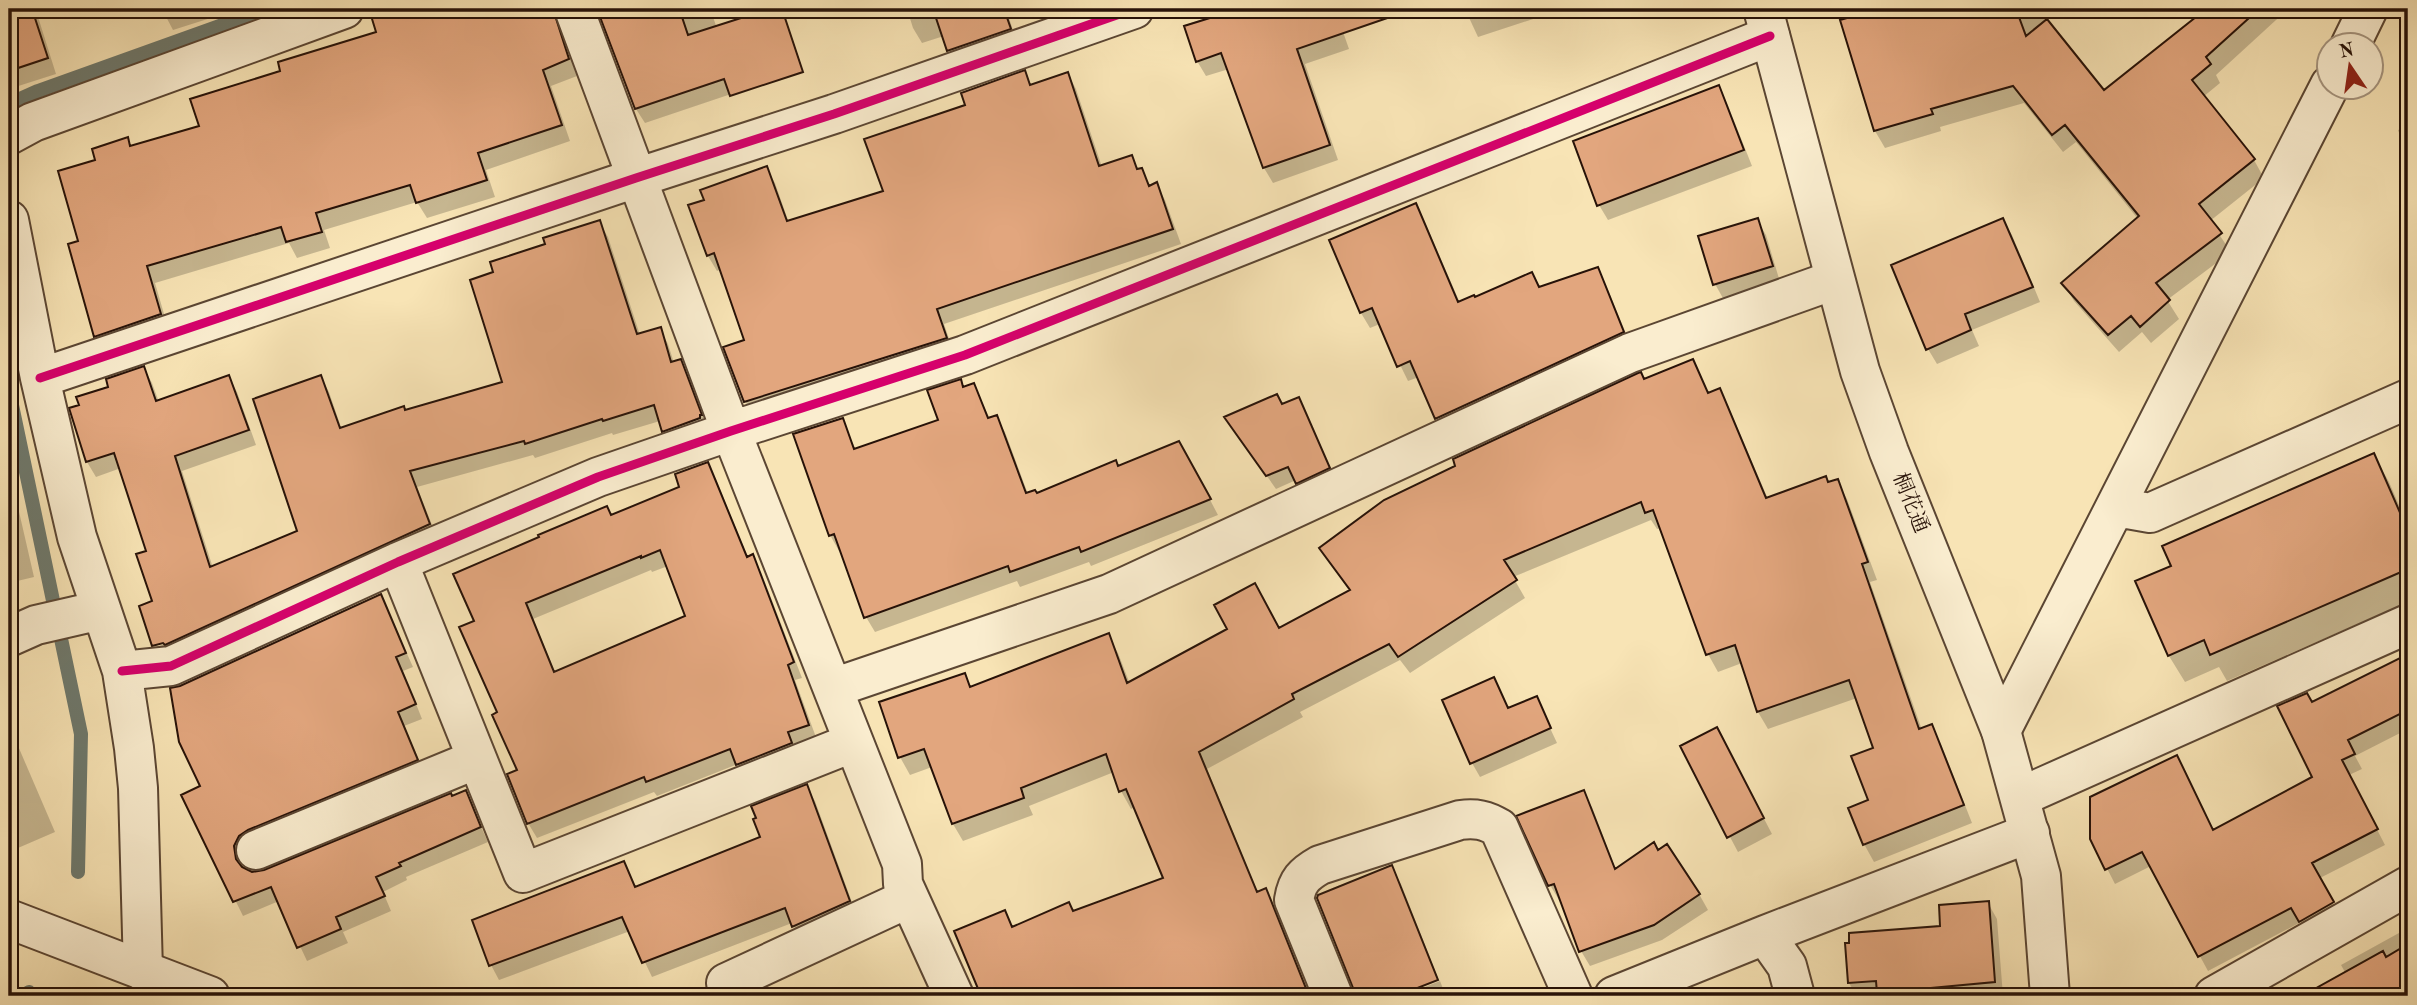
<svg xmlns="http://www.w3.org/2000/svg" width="2417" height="1005" font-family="'Old Standard TT','Noto Serif JP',serif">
	<rect width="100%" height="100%" fill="#f8e4b5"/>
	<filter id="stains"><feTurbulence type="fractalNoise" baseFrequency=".00286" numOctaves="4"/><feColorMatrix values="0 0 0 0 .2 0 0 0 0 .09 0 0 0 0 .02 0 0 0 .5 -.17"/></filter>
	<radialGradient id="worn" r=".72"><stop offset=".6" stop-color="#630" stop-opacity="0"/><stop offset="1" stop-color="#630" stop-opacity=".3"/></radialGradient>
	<path fill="#0003" fill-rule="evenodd" d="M 18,9 L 32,9 L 39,20 L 56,74 L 9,89 L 9,12 Z
		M 162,9 L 239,9 L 173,30 Z
		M 371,9 L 558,9 L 562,35 L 577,76 L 551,86 L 570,141 L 486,170 L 495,197 L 427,218 L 417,202 L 324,230 L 330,248 L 297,258 L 289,243 L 155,283 L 169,331 L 105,352 L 96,336 L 81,243 L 98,161 L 127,139 L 131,147 L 201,127 L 283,72 L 379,33 Z
		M 599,9 L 710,9 L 740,91 L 645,123 L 636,109 Z
		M 907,9 L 1006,9 L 1018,45 L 958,66 L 944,36 L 922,43 L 913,28 Z
		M 1233,9 L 1335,9 L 1349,49 L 1305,64 L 1338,160 L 1273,183 L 1264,168 L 1229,69 L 1206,76 L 1197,61 L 1185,25 Z
		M 1465,9 L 1564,9 L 1478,37 Z
		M 1885,9 L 2037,9 L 2103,93 L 2202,14 L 2197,9 L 2288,9 L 2216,75 L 2220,83 L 2203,97 L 2254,160 L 2264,178 L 2210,221 L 2231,252 L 2167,300 L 2179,319 L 2151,343 L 2142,332 L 2119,352 L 2074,301 L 2064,284 L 2138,219 L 2076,142 L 2063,152 L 2024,103 L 1940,127 L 1941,131 L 1885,148 L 1875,131 L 1842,21 Z
		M 1024,72 L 1032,86 L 1068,74 L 1076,89 L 1102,167 L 1131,157 L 1138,170 L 1141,170 L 1151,187 L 1157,185 L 1165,200 L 1181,244 L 944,324 L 954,353 L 754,416 L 745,401 L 746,341 L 722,269 L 717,271 L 708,256 L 690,206 L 706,201 L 766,168 L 775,183 L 789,223 L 885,192 L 968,106 Z
		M 1719,87 L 1727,103 L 1752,166 L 1608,220 L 1599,205 Z
		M 2408,126 L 2408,159 L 2398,130 Z
		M 1416,205 L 1424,220 L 1460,303 L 1539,288 L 1597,269 L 1606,285 L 1632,348 L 1446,433 L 1419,377 L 1408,381 L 1380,324 L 1370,328 L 1361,313 L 1331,241 Z
		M 1757,220 L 1766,235 L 1780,282 L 1724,300 L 1715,284 Z
		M 2003,220 L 2012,235 L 2040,302 L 1972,330 L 1979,346 L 1937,364 L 1928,349 Z
		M 599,222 L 608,237 L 640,335 L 660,329 L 668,344 L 674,363 L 680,361 L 689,376 L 709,430 L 672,446 L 660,421 L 613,435 L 612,433 L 535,458 L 533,455 L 417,487 L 438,540 L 163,660 L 155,647 L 172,642 L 154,644 L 154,646 L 141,607 L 154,603 L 149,552 L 121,468 L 96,477 L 87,462 L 72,409 L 144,368 L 152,383 L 159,402 L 229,377 L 237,392 L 256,445 L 182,471 L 213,568 L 299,532 L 321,377 L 329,392 L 342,430 L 505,383 L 495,273 L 547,245 Z
		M 1693,361 L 1709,395 L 1719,390 L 1729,408 L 1768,499 L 1837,481 L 1847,499 L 1877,580 L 1870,582 L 1922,730 L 1931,726 L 1941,744 L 1972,823 L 1874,862 L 1864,844 L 1875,749 L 1857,698 L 1768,729 L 1758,712 L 1742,663 L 1718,672 L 1708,654 L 1661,528 L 1657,529 L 1651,520 L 1513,577 L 1525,598 L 1410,673 L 1400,660 L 1300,712 L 1303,717 L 1207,769 L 1258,893 L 1265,891 L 1275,908 L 1311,996 L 983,996 L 956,932 L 1004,912 L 1013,928 L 1073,912 L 1165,879 L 1135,807 L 1131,809 L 1121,791 L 1114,772 L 1029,806 L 1033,815 L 963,841 L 953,824 L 932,767 L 910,775 L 900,757 L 881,703 L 964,675 L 972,688 L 1108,635 L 1118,653 L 1130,684 L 1279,630 L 1350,592 L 1321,549 L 1644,381 Z
		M 960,382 L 964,388 L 974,385 L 990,419 L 996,417 L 1005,432 L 1028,494 L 1036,495 L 1118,468 L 1188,458 L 1218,515 L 1091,566 L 1089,562 L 1020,587 L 1017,581 L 875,632 L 866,617 L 842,550 L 839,551 L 830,535 L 842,420 L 856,450 L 940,421 Z
		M 1298,399 L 1336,482 L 1305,496 L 1296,480 L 1276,489 L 1226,418 L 1282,406 Z
		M 2374,455 L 2389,482 L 2408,526 L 2408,602 L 2227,681 L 2219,667 L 2185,682 L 2169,656 L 2137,582 L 2173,567 Z
		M 707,464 L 716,479 L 748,558 L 752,557 L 761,572 L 802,678 L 795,680 L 817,740 L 746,780 L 738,764 L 657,796 L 654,792 L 537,838 L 528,823 L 520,771 L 500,713 L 477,622 L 611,516 L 681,488 ZM 668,566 L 688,617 L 556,674 L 533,619 L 651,570 L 652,572 Z
		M 9,468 L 34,577 L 9,583 Z
		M 381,596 L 413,667 L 403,671 L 422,719 L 404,726 L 425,774 L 242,862 L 243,869 L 252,873 L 265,872 L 465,792 L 488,842 L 406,877 L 407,880 L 383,892 L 391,911 L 343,932 L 348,943 L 307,961 L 279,901 L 243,916 L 184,796 L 202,787 Z
		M 2408,657 L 2408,729 L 2355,756 L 2362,769 L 2349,775 L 2385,845 L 2318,879 L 2341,918 L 2309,936 L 2301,922 L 2208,971 L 2151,866 L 2115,884 L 2092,839 L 2214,831 L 2314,778 L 2312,705 Z
		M 1494,679 L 1509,710 L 1536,698 L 1557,743 L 1480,777 L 1472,763 Z
		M 9,725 L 55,832 L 18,848 L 9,845 Z
		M 1725,744 L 1772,834 L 1738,852 L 1682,747 Z
		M 806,786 L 815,801 L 857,916 L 802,941 L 792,923 L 652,977 L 630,931 L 499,980 L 491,965 L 623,863 L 636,888 L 762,838 Z
		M 1583,792 L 1592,807 L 1616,870 L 1699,894 L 1708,910 L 1662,940 L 1590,966 L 1581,951 L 1562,899 L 1559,900 L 1550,885 Z
		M 1391,867 L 1401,884 L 1438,978 L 1392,996 L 1356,996 L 1355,987 Z
		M 1988,903 L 1997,919 L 2003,996 L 1857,996 L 1849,983 Z
		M 2408,928 L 2408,996 L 2323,996 L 2350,981 L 2341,965 Z
		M 1440,981 L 1446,996 L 1402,996 Z"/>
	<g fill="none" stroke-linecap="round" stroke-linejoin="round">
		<path stroke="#6e796d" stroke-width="14" d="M 9,104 L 38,91 L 267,9
			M 9,391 L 81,734 L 78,872
			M 24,996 L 29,992"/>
	</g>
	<path fill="#e2a67e" stroke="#271208" stroke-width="2" fill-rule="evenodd" d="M 9,9 L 32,9 L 48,58 L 9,71 Z
		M 369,9 L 553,9 L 569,59 L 543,70 L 562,125 L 478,153 L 487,180 L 416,203 L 410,185 L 316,213 L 322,232 L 286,242 L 281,227 L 147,266 L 161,314 L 94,337 L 68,244 L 78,241 L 58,171 L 95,160 L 92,149 L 128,137 L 130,146 L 199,126 L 190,99 L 280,71 L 278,62 L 376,32 Z
		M 597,9 L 693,9 L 694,12 L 682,17 L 688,35 L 769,9 L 782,9 L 803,72 L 730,96 L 724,79 L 635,109 Z
		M 933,9 L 1004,9 L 1011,29 L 947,51 Z
		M 1239,9 L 1395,9 L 1396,15 L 1297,49 L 1330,145 L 1263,168 L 1221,53 L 1196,62 L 1184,26 Z
		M 1878,9 L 2016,9 L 2026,36 L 2047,19 L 2104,90 L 2206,9 L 2259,9 L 2206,57 L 2211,64 L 2192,80 L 2255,159 L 2199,204 L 2222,233 L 2156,283 L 2170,300 L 2140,327 L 2131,316 L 2108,335 L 2061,283 L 2139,216 L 2065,125 L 2052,135 L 2013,86 L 1931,109 L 1933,114 L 1874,131 L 1840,20 Z
		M 1025,70 L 1030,85 L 1068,72 L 1099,166 L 1132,155 L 1137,169 L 1142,168 L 1149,186 L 1157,182 L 1173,229 L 937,309 L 947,338 L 744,402 L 723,347 L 744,340 L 714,253 L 707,256 L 688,205 L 704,200 L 700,190 L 767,166 L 787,221 L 883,191 L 864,139 L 965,105 L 961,93 Z
		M 1719,85 L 1744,150 L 1597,206 L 1573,141 Z
		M 1416,203 L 1458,302 L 1474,295 L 1475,297 L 1532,272 L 1539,287 L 1598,267 L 1624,332 L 1435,419 L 1410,361 L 1397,367 L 1372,308 L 1360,313 L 1329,240 Z
		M 1758,218 L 1773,266 L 1713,285 L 1698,236 Z
		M 2003,218 L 2033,287 L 1965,314 L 1971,330 L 1926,350 L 1891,265 Z
		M 600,220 L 637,334 L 661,327 L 671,362 L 681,359 L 702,415 L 700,415 L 700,418 L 662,432 L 654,405 L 603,421 L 602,419 L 525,444 L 524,441 L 410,471 L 430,524 L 165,645 L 163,643 L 152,646 L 139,606 L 152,601 L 136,554 L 146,551 L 114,453 L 86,462 L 69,408 L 79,405 L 76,397 L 108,387 L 106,379 L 144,366 L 156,401 L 229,375 L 249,430 L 175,456 L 210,567 L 297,531 L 253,399 L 321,375 L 340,428 L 404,406 L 405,410 L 502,382 L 470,280 L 493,272 L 490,262 L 545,244 L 543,238 Z
		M 1693,359 L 1708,393 L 1720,388 L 1766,498 L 1826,476 L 1828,482 L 1838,479 L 1868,562 L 1862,564 L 1919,729 L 1932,724 L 1964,805 L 1863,845 L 1848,808 L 1868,800 L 1851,756 L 1873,748 L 1849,680 L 1757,712 L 1735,645 L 1706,655 L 1653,510 L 1645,513 L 1641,502 L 1504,560 L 1517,580 L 1398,657 L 1389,644 L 1292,694 L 1294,699 L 1199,752 L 1257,892 L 1266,888 L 1309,996 L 981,996 L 954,931 L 1005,910 L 1012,927 L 1069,902 L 1073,911 L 1163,878 L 1126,789 L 1119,792 L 1106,754 L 1021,788 L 1024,798 L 952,824 L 924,749 L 898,758 L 879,702 L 965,673 L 970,687 L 1109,633 L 1127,683 L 1227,629 L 1214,605 L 1255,583 L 1279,628 L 1350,590 L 1319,548 L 1384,500 L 1455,466 L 1453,459 L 1638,373 L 1641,372 L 1644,379 Z
		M 961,379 L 963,387 L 974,383 L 988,418 L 997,415 L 1026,493 L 1035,490 L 1037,493 L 1116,460 L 1118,466 L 1179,441 L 1211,499 L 1081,552 L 1079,547 L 1010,572 L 1008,566 L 864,618 L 834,534 L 829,536 L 793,434 L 843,418 L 854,449 L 938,420 L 927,390 Z
		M 1277,394 L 1282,404 L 1299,397 L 1330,468 L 1296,484 L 1288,467 L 1266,476 L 1224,417 Z
		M 2374,453 L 2408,531 L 2408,569 L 2210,655 L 2204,640 L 2168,656 L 2135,581 L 2171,566 L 2162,546 Z
		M 708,462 L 747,557 L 753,554 L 794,662 L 788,665 L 809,725 L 788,732 L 792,743 L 736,765 L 730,749 L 646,782 L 644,777 L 527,824 L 507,774 L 517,770 L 492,715 L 497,712 L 459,627 L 474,621 L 453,574 L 539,537 L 538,535 L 607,506 L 611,515 L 679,487 L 675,474 ZM 660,550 L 685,616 L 554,672 L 526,603 L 641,556 L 641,558 Z
		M 381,594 L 406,653 L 396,657 L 416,704 L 398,712 L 418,760 L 248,830 L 239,836 L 234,846 L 236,859 L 242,867 L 252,872 L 264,870 L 451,793 L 452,796 L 466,790 L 481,827 L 399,863 L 401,866 L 376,877 L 385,896 L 336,917 L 341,929 L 297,948 L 271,887 L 233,902 L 181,795 L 200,786 L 179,742 L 170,688 L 180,686 Z
		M 2408,654 L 2408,710 L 2348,740 L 2355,754 L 2342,760 L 2378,829 L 2312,863 L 2334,902 L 2299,922 L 2291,908 L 2198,957 L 2142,852 L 2105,870 L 2090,839 L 2090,797 L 2177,755 L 2213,830 L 2312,777 L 2277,706 L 2307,693 L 2312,702 Z
		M 1494,677 L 1508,708 L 1537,696 L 1551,728 L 1470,764 L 1442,700 Z
		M 1717,727 L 1764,818 L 1727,838 L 1680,746 Z
		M 807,784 L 850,901 L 792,927 L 785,908 L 642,963 L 622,917 L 489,966 L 472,920 L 624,861 L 635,887 L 760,837 L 753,819 L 756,818 L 751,806 Z
		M 1584,790 L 1615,869 L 1654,842 L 1658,850 L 1667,844 L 1700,894 L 1654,925 L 1579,952 L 1554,884 L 1548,886 L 1516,816 Z
		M 1392,865 L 1438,980 L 1397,996 L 1354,996 L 1353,988 L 1317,898 L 1318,895 Z
		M 1989,901 L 1995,982 L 1877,993 L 1876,981 L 1848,983 L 1845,943 L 1849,943 L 1849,933 L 1940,926 L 1939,905 Z
		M 2408,944 L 2408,996 L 2302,996 L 2383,951 L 2386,957 Z"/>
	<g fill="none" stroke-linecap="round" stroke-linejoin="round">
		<defs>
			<path id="minor" d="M 574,9 L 731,431 L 902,864 L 903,884 L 954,996
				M 2350,46 L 2368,9
				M 9,135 L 33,122 L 344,9
				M 9,220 L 40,378 L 77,537 L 122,671 L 134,748 L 138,788 L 143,971
				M 40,378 L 636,178 L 834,114 L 1134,9
				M 2116,507 L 2150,513 L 2408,399
				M 398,562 L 523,873 L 852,743
				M 9,637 L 36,625 L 101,610
				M 122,671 L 171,666 L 398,562 L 598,477 L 731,431 L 965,355 L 1770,36
				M 833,688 L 1109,594 L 1630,353 L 1834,280
				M 2001,731 L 2330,85
				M 2020,797 L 2408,624
				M 256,850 L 477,759
				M 1765,935 L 1787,966 L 1795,996
				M 726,983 L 909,898
				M 1333,996 L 1294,900 C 1297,881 1304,874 1320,865 L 1460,820 C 1476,818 1486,820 1499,828 L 1573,996
				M 1614,996 L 1765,935 L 2030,833
				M 2214,996 L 2408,886"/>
			<path id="tertiary" d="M 1763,9 L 1860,371 L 1889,452 L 2001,731 L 2041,876 L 2050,996
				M 9,919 L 210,996"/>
		</defs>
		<use href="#minor" stroke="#5b4633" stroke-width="42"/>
		<use href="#tertiary" stroke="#5b4633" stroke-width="42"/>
		<use href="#minor" stroke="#faedcf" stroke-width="38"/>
		<use href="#tertiary" stroke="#faedcf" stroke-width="38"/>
		<defs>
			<path id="cycleway" d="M 40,378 L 636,178 L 834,114 L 1134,9
				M 122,671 L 171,666 L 398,562 L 598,477 L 731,431 L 965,355 L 1770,36"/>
		</defs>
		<use href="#cycleway" stroke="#faedcf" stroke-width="13"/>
		<use href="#cycleway" stroke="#d6006c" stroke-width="9"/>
	</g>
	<g text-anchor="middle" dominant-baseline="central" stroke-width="5" stroke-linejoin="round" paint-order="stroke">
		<g font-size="21" fill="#271208" stroke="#faedcf">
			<text transform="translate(1910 503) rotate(68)">桐花通</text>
		</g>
	</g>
	<rect width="2417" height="1005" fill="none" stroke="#f8e4b5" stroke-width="35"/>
	<rect x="10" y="10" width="2396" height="984" fill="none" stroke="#271208" stroke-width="3.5"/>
	<rect x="18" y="18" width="2382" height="970" fill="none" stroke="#271208" stroke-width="2"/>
	<g transform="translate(2350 66) rotate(347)"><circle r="33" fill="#faedcf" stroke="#a6957f" stroke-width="2"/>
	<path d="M0-5L12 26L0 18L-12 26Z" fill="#8f2418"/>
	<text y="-10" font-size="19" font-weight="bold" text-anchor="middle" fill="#271208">N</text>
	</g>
	<rect width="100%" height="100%" filter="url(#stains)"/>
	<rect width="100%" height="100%" fill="url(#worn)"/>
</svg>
